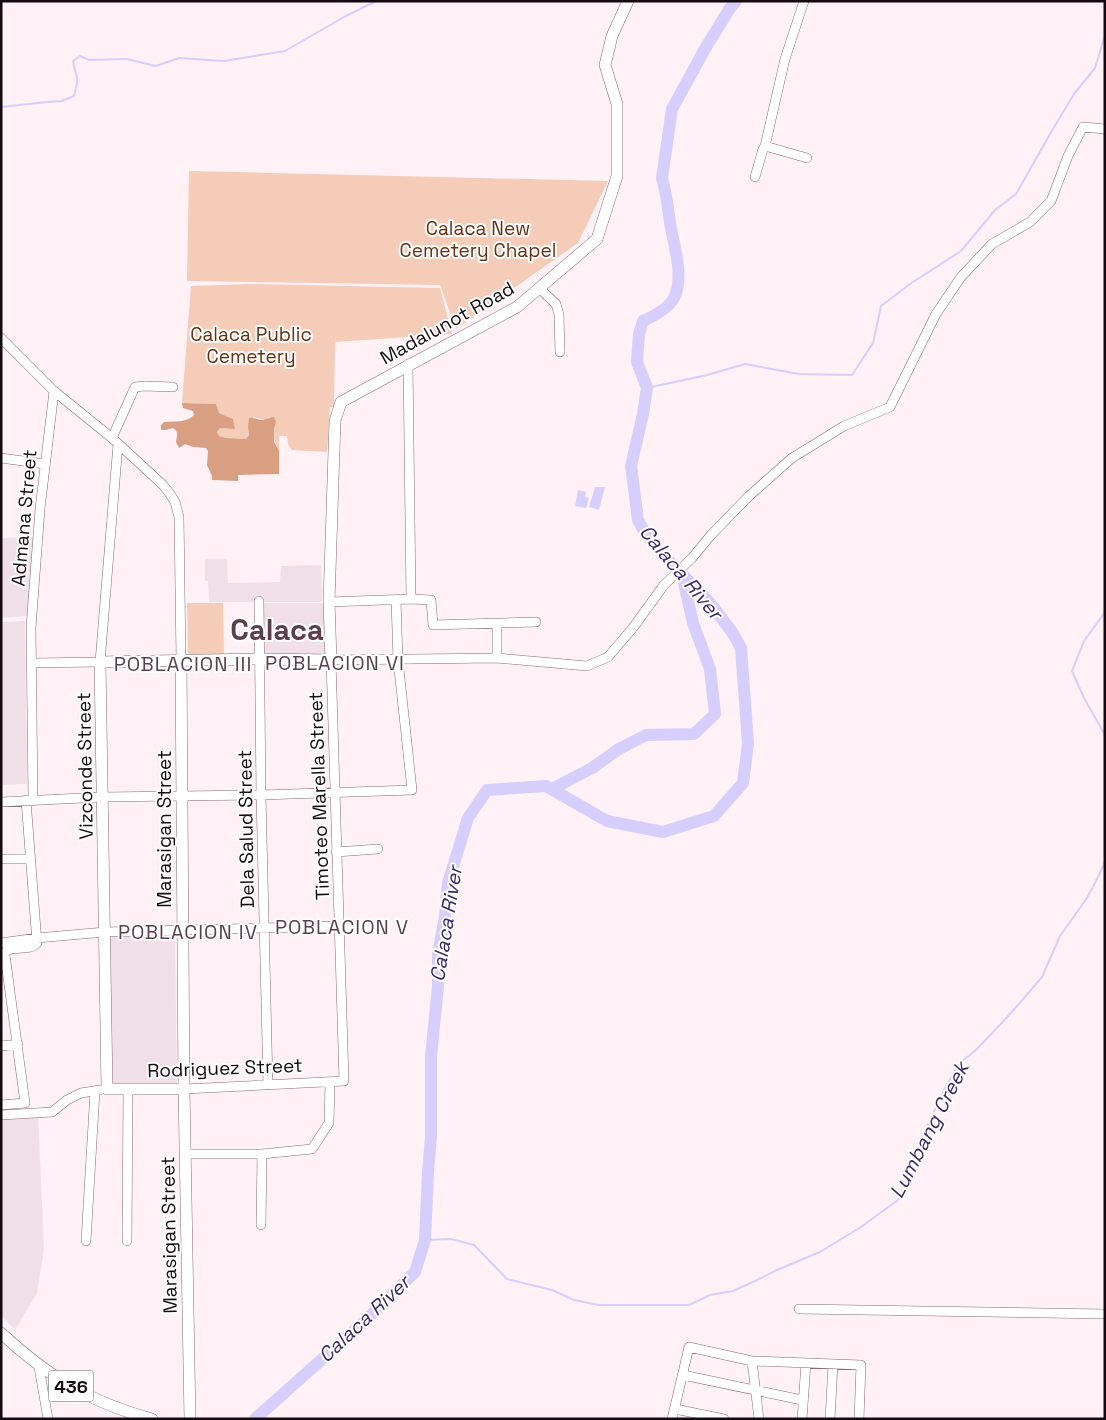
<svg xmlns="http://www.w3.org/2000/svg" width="1106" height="1420" font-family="'Space Grotesk',sans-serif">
	<rect width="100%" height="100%" fill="#fff1f6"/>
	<path fill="#f1dfe7" d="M 36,537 L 27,616 L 1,618 L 1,538 Z
		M 205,559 L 227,559 L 228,583 L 280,582 L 281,566 L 321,565 L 322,602 L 209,602 L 208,581 L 205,581 Z
		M 264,603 L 326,603 L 326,656 L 264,657 Z
		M 25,621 L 27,784 L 1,785 L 1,622 Z
		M 175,935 L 177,1083 L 111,1084 L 109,936 Z
		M 38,1115 L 44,1250 L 37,1293 L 15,1330 L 1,1315 L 1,1118 Z"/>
	<path fill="#f4ccb8" d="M 189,171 L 608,181 L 578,243 L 456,329 L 440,285 L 187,281 Z
		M 250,284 L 440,288 L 452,334 L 335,342 L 334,407 L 330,407 L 327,452 L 292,450 L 288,444 L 287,436 L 279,436 L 279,450 C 273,441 273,432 276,422 L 270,417 L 265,420 L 253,417 L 248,428 L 249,435 L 246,439 L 226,438 L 219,436 L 217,432 L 220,428 L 235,429 L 233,419 L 219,413 L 216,404 L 182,403 L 191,286 Z
		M 187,603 L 223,603 L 224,656 L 191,656 L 188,654 Z"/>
	<path fill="#d89f83" d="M 182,403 L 216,404 L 219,413 L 233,419 L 235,429 L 220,428 L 217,432 L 219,436 L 226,438 L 246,439 L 249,435 L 248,428 L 249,418 C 254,417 258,420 263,420 C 267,419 270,417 274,417 L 276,422 L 274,429 L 274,442 L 279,450 L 279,474 L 238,475 L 238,481 L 212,480 L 212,476 L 207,465 L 208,451 L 206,448 L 193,447 L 185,444 L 179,448 L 176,442 C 177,436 179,432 173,428 L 166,430 L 161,430 L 161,425 L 164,422 C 174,421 187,423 194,415 L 193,411 L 183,408 Z"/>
	<path fill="#d6cffd" d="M 595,487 L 605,487 L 599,510 L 589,507 Z
		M 578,490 L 586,492 L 585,497 L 589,498 L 586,508 L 575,506 Z"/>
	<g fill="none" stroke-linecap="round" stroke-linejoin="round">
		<path stroke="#d6cffd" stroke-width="2" d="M 1,107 L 47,102 L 62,101 L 74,96 C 75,90 78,84 77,78 C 76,73 74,67 73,61 L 80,56 L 89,60 L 127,59 L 156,66 L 179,58 L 224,61 L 285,51 L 344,17 L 376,1
			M 647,388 L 707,375 L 745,364 L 799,374 L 852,375 L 873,343 L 881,306 L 910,284 L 961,251 L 995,210 L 1016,194 L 1050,134 L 1074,94 L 1095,68 L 1105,35
			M 1105,612 L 1084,641 L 1072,671 L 1084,698 L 1105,735
			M 425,1240 L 451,1239 L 474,1245 L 507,1279 L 552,1290 L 574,1300 L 599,1305 L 689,1305 L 710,1295 L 733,1291 L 755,1281 L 777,1270 L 820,1252 L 861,1227 L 898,1200 L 908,1179 L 924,1133 L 946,1086 L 959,1064 L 977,1049 L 1011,1013 L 1042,977 L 1060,936 L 1087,898 L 1098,877 L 1105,862"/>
		<path stroke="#d6cffd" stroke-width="12" d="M 552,789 L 592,768 L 619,749 L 646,735 L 694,734 L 715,714 L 710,669 L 693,623 L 682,574
			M 255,1419 L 366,1320 L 415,1272 L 425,1240 L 428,1172 L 431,1137 L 431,1056 L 438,986 L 438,953 L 445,916 L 448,883 L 468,818 L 487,790 L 546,786 L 607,821 L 663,832 L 714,816 L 743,783 L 748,743 L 741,648 L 732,632 L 710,603 L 672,564 L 647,536 L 638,520 L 631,466 L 643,414 L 647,388 L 637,362 L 639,334 L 643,321 C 654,316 668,309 674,298 C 684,278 675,249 671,228 C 668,212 667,194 662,178 L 672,109 L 706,47 L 730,8 L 736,1"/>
		<defs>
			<path id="minor" d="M 765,146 L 807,158
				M 755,177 L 763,149 L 765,146 L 785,59 L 804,1
				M 539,288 L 556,304 L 559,315 L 560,352
				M 1,338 L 54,391 L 112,438 L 163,485 L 170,494 L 175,502 L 179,517 L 181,660
				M 408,364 L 411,599 L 431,600 L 433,625 L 536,622
				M 112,438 L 135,387 L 144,386 L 173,387
				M 1,458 L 45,464
				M 259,601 L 261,795 L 268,1085
				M 329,602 L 411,599
				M 497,624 L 497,658
				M 32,663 L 100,662 L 118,444
				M 33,800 L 31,627 L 40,509 L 54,391
				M 1,802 L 103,797 L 261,795 L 412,790 L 398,660 L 396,600
				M 336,852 L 378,849
				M 1,859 L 30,859
				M 1,943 L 37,938 L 105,932 L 339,926
				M 1,1046 L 18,1044
				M 184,1089 L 344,1081 L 331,660 L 497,658 L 587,666 L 608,657 L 632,629 L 664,585 L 692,558 L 711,535 L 749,496 L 792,458 L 844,426 L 890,407 L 936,314 L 961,277 L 992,244 L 1030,222 L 1051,201 L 1068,156 L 1083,127 L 1105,129
				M 1,1105 L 25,1103 L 5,955 L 6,951 C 15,945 29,952 37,943 L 26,800
				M 1,1115 L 52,1112 L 67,1100 L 81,1093 L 100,1090
				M 185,1154 L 262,1154 L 261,1225
				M 262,1154 L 312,1149 L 329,1123 L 330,1082
				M 86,1241 L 95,1091
				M 127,1241 L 128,1089
				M 799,1309 L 1105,1314
				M 752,1361 L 759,1419
				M 39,1367 L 48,1419
				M 683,1375 L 802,1400
				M 675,1409 L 724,1419
				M 672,1419 L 689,1347 L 752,1361 L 861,1365 L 859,1419
				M 802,1419 L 806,1363
				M 830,1419 L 833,1364"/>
			<path id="major" d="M 181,660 L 184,1089 L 190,1419
				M 184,1089 L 107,1089 L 100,662 L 260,659 L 331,660 L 329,602 L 335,421 L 341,402 L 517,307 L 597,239 L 617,176 L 617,104 L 605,65 L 612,36 L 628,1
				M 1,1333 C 47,1376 91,1403 152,1419"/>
		</defs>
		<use href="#minor" stroke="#866976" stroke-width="10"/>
		<use href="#major" stroke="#866976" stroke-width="12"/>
		<use href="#minor" stroke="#fff" stroke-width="9"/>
		<use href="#major" stroke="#fff" stroke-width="11"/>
	</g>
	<g text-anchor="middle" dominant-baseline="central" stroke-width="4" stroke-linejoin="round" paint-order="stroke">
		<rect fill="#fff" stroke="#5a5356" stroke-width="1" x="48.5" y="1370.5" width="45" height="31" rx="4"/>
		<g font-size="18" font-weight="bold" fill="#14090e">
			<text x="71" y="1386">436</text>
		</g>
		<g font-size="19" fill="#653011" stroke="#fff">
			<text x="478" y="228">Calaca New<tspan x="478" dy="22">Cemetery Chapel</tspan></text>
			<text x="251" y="334">Calaca Public<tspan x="251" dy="22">Cemetery</tspan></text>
		</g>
		<g font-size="19" fill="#14090e" stroke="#fff">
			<text transform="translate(447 323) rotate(-29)">Madalunot Road</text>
			<text transform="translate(24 518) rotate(-85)">Admana Street</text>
			<text transform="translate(85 766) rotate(-91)">Vizconde Street</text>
			<text transform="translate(319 796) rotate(-92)">Timoteo Marella Street</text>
			<text transform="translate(164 829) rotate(-90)">Marasigan Street</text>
			<text transform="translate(246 829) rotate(-91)">Dela Salud Street</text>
			<text transform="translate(225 1068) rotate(-2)">Rodriguez Street</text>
			<text transform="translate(169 1235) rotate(-91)">Marasigan Street</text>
		</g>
		<g font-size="20" font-style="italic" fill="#372565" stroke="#fff">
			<text transform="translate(681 572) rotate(50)">Calaca River</text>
			<text transform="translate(446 924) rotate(-81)">Calaca River</text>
			<text transform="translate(929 1130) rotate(-63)">Lumbang Creek</text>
			<text transform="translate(364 1319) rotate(-43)">Calaca River</text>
		</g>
		<g font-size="20" letter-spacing="1" fill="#5a3f4b" stroke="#fff">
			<text x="335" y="663">POBLACION VI</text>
			<text x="183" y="664">POBLACION III</text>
			<text x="342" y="927">POBLACION V</text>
			<text x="188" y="932">POBLACION IV</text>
		</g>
		<g font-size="29" font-weight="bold" fill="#5a3f4b" stroke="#fff">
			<text x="277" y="629">Calaca</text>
		</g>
	</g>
	<rect width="1106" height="1420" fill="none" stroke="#14090e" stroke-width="5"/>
</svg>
